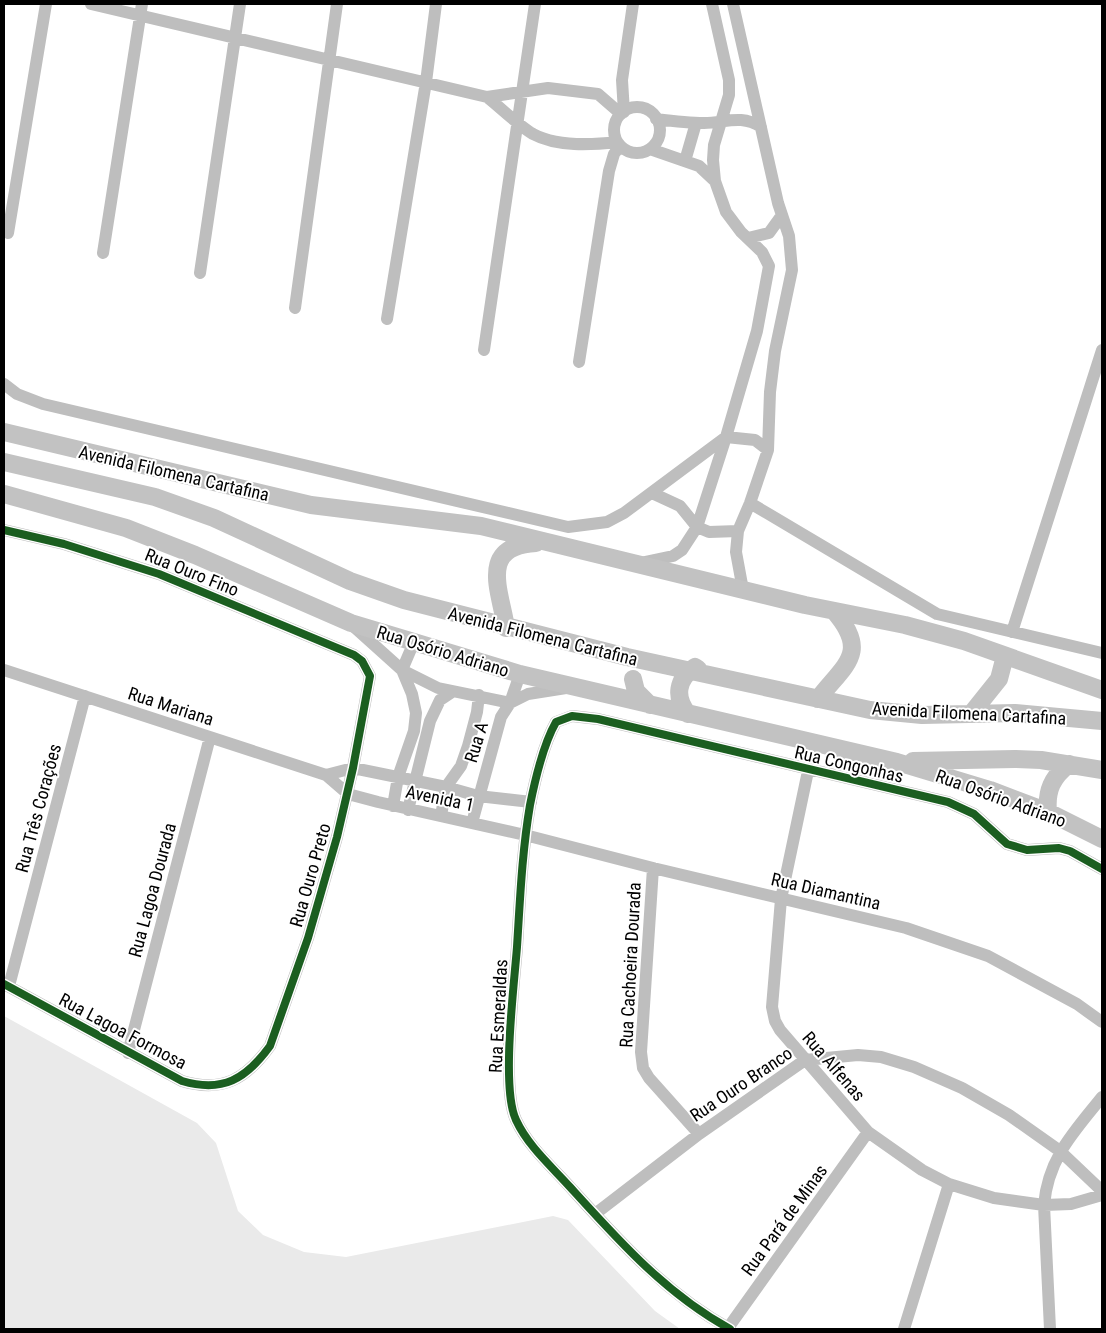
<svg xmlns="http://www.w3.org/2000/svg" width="1106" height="1333" font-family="'Roboto Condensed',sans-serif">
	<rect width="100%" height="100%" fill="#fff"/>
	<path fill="#eaeaea" d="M 4,1016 L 197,1123 L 216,1143 L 238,1211 L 263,1235 L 304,1252 L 346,1257 L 553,1216 L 568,1220 L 655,1311 L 680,1329 L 4,1329 Z"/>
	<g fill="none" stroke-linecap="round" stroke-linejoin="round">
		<path stroke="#bebebe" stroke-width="12" d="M 91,4 L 487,97 L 548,88 L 598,94 L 621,114
			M 733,4 L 778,203 L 789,236 L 792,270 L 775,351 L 770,392 L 768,450 L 750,503 L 738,531 L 736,552 L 743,590
			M 487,97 C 501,108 518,125 533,134 C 557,147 591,145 617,142
			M614 130a23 23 0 1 1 46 0a23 23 0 1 1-46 0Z
			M 624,112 L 622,80 L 633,4
			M 656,119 C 672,121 688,123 704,123 C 725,123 741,114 761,127
			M 650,149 L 699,166 L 715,181
			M 685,161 L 696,123
			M 8,233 L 46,4
			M 748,238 L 769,233 L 782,215
			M 103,253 L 142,4
			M 200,273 L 240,4
			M 295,308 L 337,4
			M 387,319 L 426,82 L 436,4
			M 484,350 L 535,4
			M 579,362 L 609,171 L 614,154 L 620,146
			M 4,384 L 17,394 L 43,404 L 568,527 L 607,522 L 624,513 L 726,437 L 755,440 L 768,450
			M 652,493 L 680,506 L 697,527 L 709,532 L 738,531
			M 750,503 L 937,614 L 1102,653
			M 4,530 L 64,544 L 159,574 L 354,655 L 362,661 L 370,676 L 353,768 L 337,837 L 308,938 L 270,1046 C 246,1079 223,1093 182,1081 L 4,984
			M 640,563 L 673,556 L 682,550 L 697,527 L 726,437 L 757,331 L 769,266 L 762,252 L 741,232 L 726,212 L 715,181 L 713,160 L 714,145 L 729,95 L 729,80 L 712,4
			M 352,625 L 402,670 L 438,688 L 510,703 L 528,694 L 566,688
			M 1012,632 L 1102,350
			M 4,670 L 326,775 L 348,794 L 378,802 L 525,835 L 653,868 L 906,928 L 988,956 L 1077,1004 L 1102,1022
			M 808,771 L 781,899 L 772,1007 L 775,1021 L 780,1030 L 868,1132 L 922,1170 L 949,1184 L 994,1198 L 1044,1205 L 1071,1204 L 1102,1195
			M 326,775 L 353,768 L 446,787 L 478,796 L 531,802
			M 393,806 L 398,777 L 414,731 L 416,713 L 412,694 L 402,670 L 414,642
			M 408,810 L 430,721 L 440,700 L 452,692
			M 441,816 L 446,787 L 461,766 L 468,746 L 477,712 L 479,695
			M 472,823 L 501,717 L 510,703 L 520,674
			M 653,868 L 641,1052 L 643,1068 L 649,1078 L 699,1134
			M 9,986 L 85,696
			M 128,1053 L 210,737
			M 595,1214 L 699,1134 L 805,1060 L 858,1055 L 881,1057 L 914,1067 L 962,1088 L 1009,1115 L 1060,1151 L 1102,1191
			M 728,1328 L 868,1132
			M 730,1329 C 666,1294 619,1241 570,1187 C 551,1166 528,1146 516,1120 C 501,1088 514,986 517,947 C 520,900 522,852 530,805 C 535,780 544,743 556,722 L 572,716 L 598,719 L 948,802 L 974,814 L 1007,844 L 1027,850 L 1059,848 L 1070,851 L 1102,869
			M 904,1329 L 949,1184
			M 1050,1329 L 1044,1205 C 1048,1158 1074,1132 1102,1097"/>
		<path stroke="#c2c2c2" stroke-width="18" d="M 4,432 L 311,505 L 481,526 L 805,605 L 905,625 L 964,641 L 1102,690
			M 4,462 L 155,497 L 214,518 L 350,581 L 404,600 L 627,657 L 870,710 L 922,715 L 1015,713 L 1102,721
			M 4,494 L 126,528 L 195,555 L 351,623 L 520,674 L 897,762 L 990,790 L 1048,812 L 1102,839
			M 506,628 C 501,592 477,546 536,543
			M 633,679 L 636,691 L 650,705
			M 818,699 C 845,664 870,653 834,611
			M 688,714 C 674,697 677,679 695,667 L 698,669
			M 971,714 L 999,679 L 1005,656
			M 913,761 L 1015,759 L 1041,760 L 1102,770
			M 1048,812 C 1046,791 1052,777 1069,764"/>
		<defs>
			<path id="cycleway" d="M 4,530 L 64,544 L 159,574 L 354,655 L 362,661 L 370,676 L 353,768 L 337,837 L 308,938 L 270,1046 C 246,1079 223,1093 182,1081 L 4,984
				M 730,1329 C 666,1294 619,1241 570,1187 C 551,1166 528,1146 516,1120 C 501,1088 514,986 517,947 C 520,900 522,852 530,805 C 535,780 544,743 556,722 L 572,716 L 598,719 L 948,802 L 974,814 L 1007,844 L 1027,850 L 1059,848 L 1070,851 L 1102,869"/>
		</defs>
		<use href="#cycleway" stroke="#fff" stroke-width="11"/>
		<use href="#cycleway" stroke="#1b5e20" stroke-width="8"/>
	</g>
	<g text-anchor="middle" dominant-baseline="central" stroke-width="4" stroke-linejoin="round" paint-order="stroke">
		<g font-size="18" fill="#000" stroke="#fff">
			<text transform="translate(174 473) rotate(13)">Avenida Filomena Cartafina</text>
			<text transform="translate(192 572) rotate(22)">Rua Ouro Fino</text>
			<text transform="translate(543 636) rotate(14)">Avenida Filomena Cartafina</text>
			<text transform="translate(443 651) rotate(17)">Rua Osório Adriano</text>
			<text transform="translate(171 706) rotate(18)">Rua Mariana</text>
			<text transform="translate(969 713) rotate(3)">Avenida Filomena Cartafina</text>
			<text transform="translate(476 742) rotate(-73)">Rua A</text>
			<text transform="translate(849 764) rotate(13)">Rua Congonhas</text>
			<text transform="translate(440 798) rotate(12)">Avenida 1</text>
			<text transform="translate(1001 798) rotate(20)">Rua Osório Adriano</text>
			<text transform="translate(38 808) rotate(-75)">Rua Três Corações</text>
			<text transform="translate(310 875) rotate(-74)">Rua Ouro Preto</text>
			<text transform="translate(152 890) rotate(-75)">Rua Lagoa Dourada</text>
			<text transform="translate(826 891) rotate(13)">Rua Diamantina</text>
			<text transform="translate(630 965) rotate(-87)">Rua Cachoeira Dourada</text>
			<text transform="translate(498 1016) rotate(-87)">Rua Esmeraldas</text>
			<text transform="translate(123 1031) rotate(28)">Rua Lagoa Formosa</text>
			<text transform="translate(834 1066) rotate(49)">Rua Alfenas</text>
			<text transform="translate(741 1084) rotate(-34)">Rua Ouro Branco</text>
			<text transform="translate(784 1220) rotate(-54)">Rua Pará de Minas</text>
		</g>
	</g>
	<rect width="1106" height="1333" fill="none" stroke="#000000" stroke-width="10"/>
</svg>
